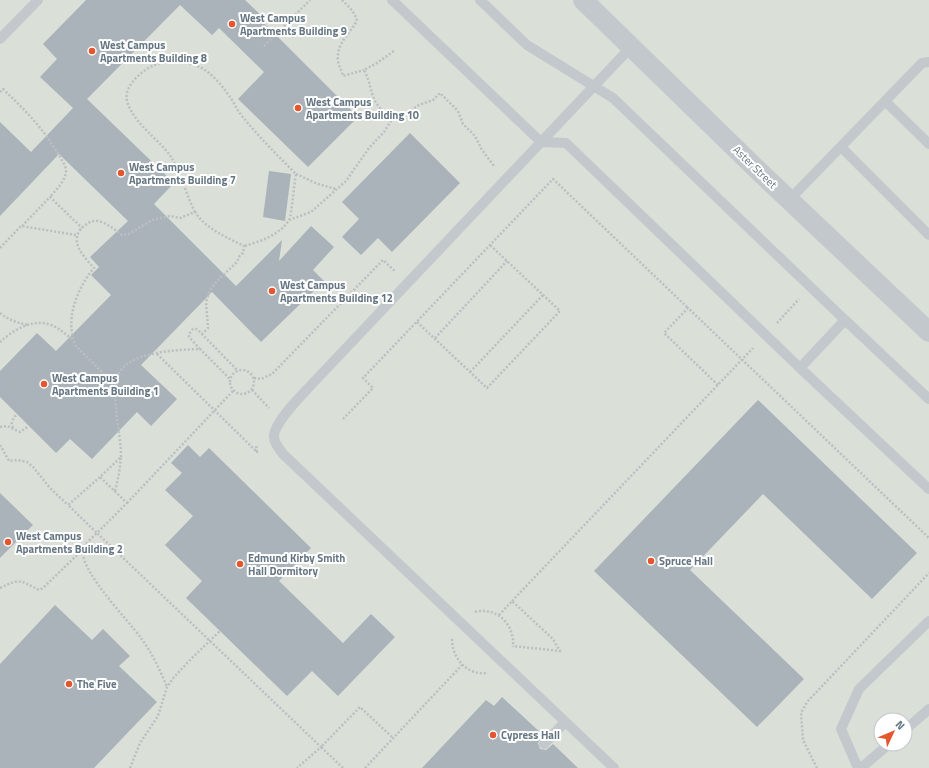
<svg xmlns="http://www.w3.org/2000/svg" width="929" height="768" font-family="'Titillium Web',sans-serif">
	<rect width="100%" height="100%" fill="#fafaf8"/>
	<path fill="#dadfd7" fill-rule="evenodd" d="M 0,0 L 929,0 L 929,768 L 0,768 ZM 881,720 L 905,720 L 905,744 L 881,744 Z"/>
	<path fill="#aab3b9" d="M 86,0 L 245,0 L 267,21 L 264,23 L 358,117 L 308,167 L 238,99 L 264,72 L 219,28 L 212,35 L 180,5 L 87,99 L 174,183 L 154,204 L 236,286 L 282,240 L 279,261 L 311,226 L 334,247 L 313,270 L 324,281 L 261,342 L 212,292 L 141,365 L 177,399 L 151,426 L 137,412 L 92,459 L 70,439 L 56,453 L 0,397 L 0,371 L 37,333 L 56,351 L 111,295 L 91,275 L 99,267 L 90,257 L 128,221 L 59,154 L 0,216 L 0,122 L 31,152 L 73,108 L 40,77 L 57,59 L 43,44 Z
		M 410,133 L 460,183 L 392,252 L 378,238 L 361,255 L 342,237 L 359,219 L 342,202 Z
		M 269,171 L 291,174 L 285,221 L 263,217 Z
		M 758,400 L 917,553 L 872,599 L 763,494 L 690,570 L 804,679 L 757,727 L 594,571 Z
		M 188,445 L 200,457 L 209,448 L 311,548 L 279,581 L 343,643 L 371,614 L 395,637 L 338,696 L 312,671 L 287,696 L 186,598 L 202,581 L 165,545 L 193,516 L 165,490 L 182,473 L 171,463 Z
		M 0,493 L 33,525 L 0,558 Z
		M 55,605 L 92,640 L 103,629 L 130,656 L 119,666 L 157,702 L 94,768 L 0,768 L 0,664 Z
		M 502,697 L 543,735 L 538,743 L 540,749 L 546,750 L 553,744 L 578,768 L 422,768 L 486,700 L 494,706 Z"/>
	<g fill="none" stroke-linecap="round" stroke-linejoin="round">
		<path stroke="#bbbfc2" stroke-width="2.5" stroke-dasharray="2 2" stroke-linecap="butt" d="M 342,0 C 348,6 355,12 357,21 C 349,34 336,44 338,61 C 339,67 342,71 343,76 L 364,70
			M 264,46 L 310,0
			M 0,92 L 3,89 C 24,109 44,129 58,154 C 61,159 66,165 66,171 C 66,180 56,190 50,197
			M 391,121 C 386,114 379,108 375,101 C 370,91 370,80 364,70 L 377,63 L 394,51
			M 296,174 L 318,184 L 336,189
			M 195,212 C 185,193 181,171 169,154 C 156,137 136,125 128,104 C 124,94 129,85 137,77 C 147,67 158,62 172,62 C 197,60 213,73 227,93 C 233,100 236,109 242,116 C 258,136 277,155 296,174 C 294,183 292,214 289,220 C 280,235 259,242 244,246
			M 289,220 L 311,212 L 346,181 L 369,148 L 384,132 L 391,121 L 407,113 L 419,105 L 433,100 L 440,93 L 458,111 L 463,124 L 475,136 L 482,150 L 494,166
			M 22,226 L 50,197 L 82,228
			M 0,248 L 21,226 L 76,235
			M 0,313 C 9,320 17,323 29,325
			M 417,322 L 487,388 L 560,311 L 490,245
			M 777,323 L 799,299
			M 435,338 L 507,261
			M 0,342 C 13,330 33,318 51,325 C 59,328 65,334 72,339
			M 200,349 L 189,337 L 189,334 L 193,329 L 196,329 L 200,332 L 238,371
			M 157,354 L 257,452 L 256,445
			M230 382a12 12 0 1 1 24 0a12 12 0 1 1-24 0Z
			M 470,372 L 543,295
			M 254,378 L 261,379 L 272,374 L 383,260 L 396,272
			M 718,385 L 664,333 L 688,308 L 929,538
			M 116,386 L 76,346 C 64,321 77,288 94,268 C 84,257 67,240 84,226 C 88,223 92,220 98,221 C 107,223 115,230 122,235 L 129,234 L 152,220 L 170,216 L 180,218 L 195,212 C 206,229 226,237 244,246 L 243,253 L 240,255 L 237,262 L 218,280 L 210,290 L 206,302 L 208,328 L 202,334
			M 252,390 L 269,408
			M 343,419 L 373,388 L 363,378 L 553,179 L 688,308
			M 0,427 L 7,426 L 20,432 L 29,426
			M 13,428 C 10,422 13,419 17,414
			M 0,445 L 9,461 L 17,460 L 27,462 L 33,467 L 50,488 L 68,505
			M 121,457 C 121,440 117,424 116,408 C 115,398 114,387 117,377 C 127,351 176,350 200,349 L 230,379
			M 100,477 L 68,505 L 97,533 C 92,538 83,545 83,552 C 82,573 128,620 141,638 C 152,653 160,670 167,687
			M 115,491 L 119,474 L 121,457 L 100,477 L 127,503 L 97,533 L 321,747 L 297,768
			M 127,503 L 233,391
			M 0,588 C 21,578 19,580 39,590 L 43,588 L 76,556 L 82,551
			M 512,601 L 753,348
			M 475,612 C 498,606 515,626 513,647
			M 499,615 L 512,601 L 553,639 L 560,651 L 513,646
			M 452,639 C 452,658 467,676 488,673
			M 130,768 L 140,743 L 158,716 L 167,687 L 174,677 L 192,658 L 220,631
			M 343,768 L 321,747 L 360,707 L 393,738
			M 365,768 L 462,665
			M 817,768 L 803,740 L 801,713 L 807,702 L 929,573"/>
		<path stroke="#c3c8cc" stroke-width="10" d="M 392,0 L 541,142 L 566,143 L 800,368
			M 480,0 L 527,45 L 613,98 L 845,320
			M 0,39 L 38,0
			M 885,101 L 929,144
			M 841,147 L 929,235
			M 790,199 L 922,63 L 929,62
			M 929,399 L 845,320 L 800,368 L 929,489
			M 905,730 L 929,709
			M 544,744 L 565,722
			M 614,768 L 283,454 C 279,448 273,442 274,435 C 276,420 303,394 313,383 L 631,47
			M 858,768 L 841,729 L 859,689 L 929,621
			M 861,768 L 889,744"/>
		<path stroke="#c3c8cc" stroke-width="20" d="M 583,0 L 767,179 L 929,332"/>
	</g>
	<g fill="#e4572e" stroke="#fff" stroke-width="1.5">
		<circle cx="232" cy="24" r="4"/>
		<circle cx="92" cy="51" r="4"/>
		<circle cx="298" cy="108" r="4"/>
		<circle cx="121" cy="173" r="4"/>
		<circle cx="272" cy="291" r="4"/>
		<circle cx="44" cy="384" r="4"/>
		<circle cx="8" cy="542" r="4"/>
		<circle cx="651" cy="561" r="4"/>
		<circle cx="240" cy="564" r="4"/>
		<circle cx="69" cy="684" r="4"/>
		<circle cx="493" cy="735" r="4"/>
	</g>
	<g text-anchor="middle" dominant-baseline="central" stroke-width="4" stroke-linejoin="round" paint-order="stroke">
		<g font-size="11" font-weight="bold" fill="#657683" stroke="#fff" text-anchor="start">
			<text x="240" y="18">West Campus<tspan x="240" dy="13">Apartments Building 9</tspan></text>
			<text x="100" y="45">West Campus<tspan x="100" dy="13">Apartments Building 8</tspan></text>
			<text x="306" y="102">West Campus<tspan x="306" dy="13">Apartments Building 10</tspan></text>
			<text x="129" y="167">West Campus<tspan x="129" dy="13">Apartments Building 7</tspan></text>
			<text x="280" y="285">West Campus<tspan x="280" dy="13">Apartments Building 12</tspan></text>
			<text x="52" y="378">West Campus<tspan x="52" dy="13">Apartments Building 1</tspan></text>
			<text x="16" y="536">West Campus<tspan x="16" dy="13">Apartments Building 2</tspan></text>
			<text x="248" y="558">Edmund Kirby Smith<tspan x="248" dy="13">Hall Dormitory</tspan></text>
			<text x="659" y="561">Spruce Hall</text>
			<text x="77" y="684">The Five</text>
			<text x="501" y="735">Cypress Hall</text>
		</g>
		<g font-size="11" fill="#657683" stroke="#fff">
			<text transform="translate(755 167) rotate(44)">Aster Street</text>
		</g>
	</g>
	<g transform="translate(893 732) rotate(46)"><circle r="19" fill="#ffffff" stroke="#c1c8cd"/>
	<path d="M0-3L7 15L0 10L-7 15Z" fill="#e4572e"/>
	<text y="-6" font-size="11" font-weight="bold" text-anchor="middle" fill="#657683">N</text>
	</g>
</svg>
